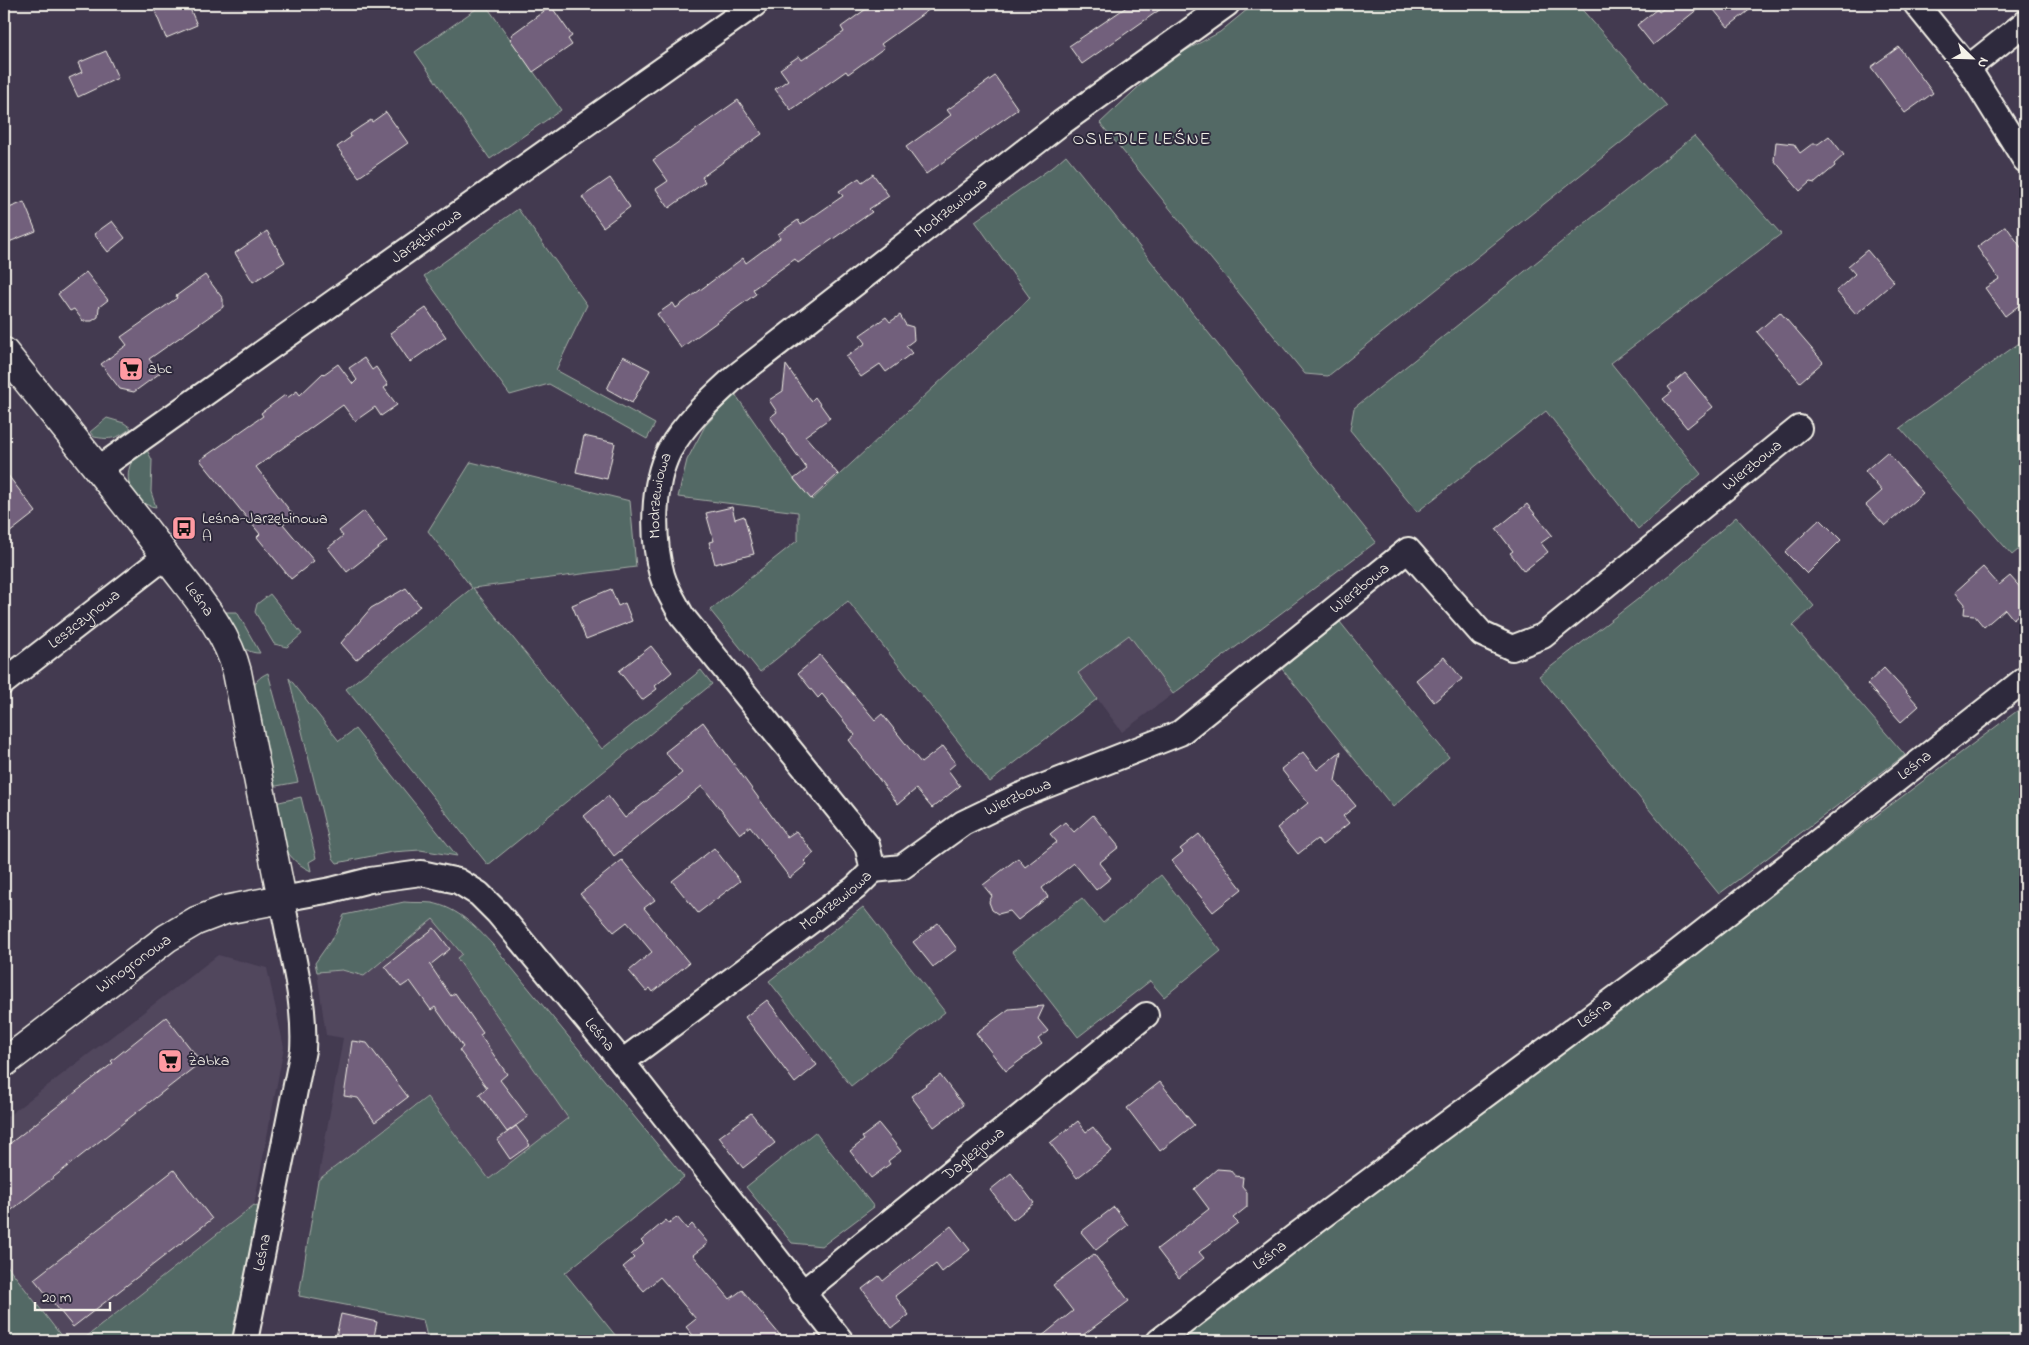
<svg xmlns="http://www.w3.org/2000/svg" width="2029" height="1345" font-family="'Indie Flower',sans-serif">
	<rect width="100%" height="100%" fill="#433a50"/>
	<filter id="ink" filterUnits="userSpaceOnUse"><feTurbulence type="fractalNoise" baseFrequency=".02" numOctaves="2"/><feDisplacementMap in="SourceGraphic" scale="10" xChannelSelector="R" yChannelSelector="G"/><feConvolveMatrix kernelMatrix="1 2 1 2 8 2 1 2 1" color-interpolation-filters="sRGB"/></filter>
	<g filter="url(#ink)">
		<path fill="#51465d" d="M 1129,635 L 1173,694 L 1122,732 L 1078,673 Z
			M 433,919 L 462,955 L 457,958 L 568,1118 L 489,1179 L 426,1097 L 318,1180 L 343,1038 L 326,1035 L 317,972 L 342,970 L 364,976 Z
			M 218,955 L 267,968 L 284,1047 L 254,1205 L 81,1341 L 65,1341 L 6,1264 L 4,1266 L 4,1119 Z"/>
		<path fill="#536965" stroke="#a4ada6" d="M 483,4 L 485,4 L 561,110 L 490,159 L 415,52 Z
			M 1254,4 L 1577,4 L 1667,106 L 1328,376 L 1305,374 L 1100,123 L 1166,61 L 1220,32 Z
			M 1694,136 L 1781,234 L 1611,363 L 1701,474 L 1638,529 L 1546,411 L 1417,512 L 1350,430 L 1354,408 Z
			M 1066,155 L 1376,542 L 1173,694 L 1129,635 L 1078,673 L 1097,699 L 990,782 L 848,601 L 760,672 L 710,610 L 798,540 L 798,512 L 678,497 L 687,460 L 705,426 L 735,394 L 794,479 L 812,500 L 1030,298 L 975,221 L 1051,168 Z
			M 518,209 L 587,305 L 556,370 L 655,424 L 647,439 L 549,384 L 510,395 L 424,276 Z
			M 2025,339 L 2025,544 L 2012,555 L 1900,428 Z
			M 107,418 L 124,423 L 131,428 C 117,439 111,440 94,437 L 90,432 Z
			M 146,448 L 152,460 L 151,492 L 156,507 C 133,505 120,478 134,458 C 137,454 143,451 146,448 Z
			M 471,462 L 630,501 L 636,567 L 473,588 L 602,749 L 701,670 L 712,684 L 488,865 L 346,689 L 472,588 L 428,531 Z
			M 1736,517 L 1814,606 L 1793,626 L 1905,755 L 1719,894 L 1539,676 L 1674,571 Z
			M 270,594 L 302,634 L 287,647 L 274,644 L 255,612 L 257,604 Z
			M 226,612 L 237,612 L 260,653 C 238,654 234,630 226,612 Z
			M 1340,622 L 1449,757 L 1393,807 L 1282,669 Z
			M 268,673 L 298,782 L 271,787 L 253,691 C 255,681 259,677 268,673 Z
			M 289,678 L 339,741 L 355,729 L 457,856 L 420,850 L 392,852 L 337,863 L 333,858 Z
			M 2025,705 L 2025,1341 L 1175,1341 L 1259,1276 Z
			M 301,797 L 316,858 L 309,862 L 311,871 C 279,856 281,834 275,803 Z
			M 1161,875 L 1221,951 L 1164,997 L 1150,981 L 1078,1037 L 1012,952 L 1082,898 L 1103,923 Z
			M 404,902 C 413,903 423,902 432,903 C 458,908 476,927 493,945 L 684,1177 L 565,1273 L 620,1341 L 428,1341 L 423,1320 L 299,1296 L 318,1180 L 427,1097 L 489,1179 L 568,1118 L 457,958 L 462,954 L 433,919 L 364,976 L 342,970 L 317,972 L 315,963 L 336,933 L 344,915 Z
			M 863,907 L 945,1012 L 851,1086 L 769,981 Z
			M 815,1132 L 874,1207 L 822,1246 L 792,1243 L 746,1187 Z
			M 254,1205 L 260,1208 L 233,1341 L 81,1341 Z
			M 6,1264 L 65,1341 L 4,1341 L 4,1266 Z"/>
		<path fill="#72617b" stroke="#f4f1e8" d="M 152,4 L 188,4 L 197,25 L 166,38 Z
			M 873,4 L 937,4 L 881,44 L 884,48 L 848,74 L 846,71 L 791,110 L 775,89 L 788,80 L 780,69 L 799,56 L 802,60 L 844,32 L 841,27 Z
			M 1131,4 L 1168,4 L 1082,64 L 1069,46 Z
			M 1670,4 L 1704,4 L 1653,45 L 1637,25 L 1657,9 L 1659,12 Z
			M 1709,4 L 1757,4 L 1728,27 Z
			M 551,6 L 572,36 L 568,39 L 572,45 L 533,72 L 510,39 L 512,37 L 511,35 Z
			M 1899,47 L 1933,93 L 1905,113 L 1871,67 Z
			M 106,51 L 118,78 L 78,97 L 69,78 L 82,72 L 78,63 Z
			M 995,76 L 1018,109 L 926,174 L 906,147 L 951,115 L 947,110 Z
			M 738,100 L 762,134 L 702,177 L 705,182 L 669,208 L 656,189 L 668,181 L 653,160 Z
			M 386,112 L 408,143 L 359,177 L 337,147 L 351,137 L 350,134 L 360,127 L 371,120 L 372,122 Z
			M 1829,136 L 1844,155 L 1834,164 L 1835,166 L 1815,183 L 1810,182 L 1800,191 L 1774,160 L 1776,142 L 1794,144 L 1800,153 L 1812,144 L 1818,144 Z
			M 873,174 L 889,196 L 869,209 L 872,212 L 798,263 L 795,259 L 753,289 L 756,294 L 681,348 L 657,314 L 673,303 L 676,308 L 743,258 L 746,263 L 780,238 L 778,234 L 798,220 L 801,225 L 843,196 L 839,191 L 859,178 L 862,182 Z
			M 610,178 L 630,207 L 603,227 L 582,197 Z
			M 24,202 L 36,231 L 4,244 L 4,210 Z
			M 112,221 L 125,238 L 108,252 L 94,234 Z
			M 2006,226 L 2025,253 L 2025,301 L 2005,316 L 1985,288 L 1999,279 L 1977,247 Z
			M 267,231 L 285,262 L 253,282 L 235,253 Z
			M 1867,250 L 1894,282 L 1856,314 L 1836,291 L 1855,274 L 1848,266 Z
			M 86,272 L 108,300 L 99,307 L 98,317 L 92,321 L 83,321 L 74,309 L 70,311 L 58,294 Z
			M 205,275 L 223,299 L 223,307 L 149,359 L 160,373 L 134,392 L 120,389 L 101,364 L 127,345 L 121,337 L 177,298 L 176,296 Z
			M 426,308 L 446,337 L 410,362 L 390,333 Z
			M 1780,312 L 1823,362 L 1800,382 L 1757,332 Z
			M 900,315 L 906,325 L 913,327 L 914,340 L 906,346 L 912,353 L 886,372 L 880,364 L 861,377 L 846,357 L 866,343 L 860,335 L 886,317 L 890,322 Z
			M 623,356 L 650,370 L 632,403 L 607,389 Z
			M 364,358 L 372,370 L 376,367 L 388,385 L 384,388 L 397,405 L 381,416 L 375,407 L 355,421 L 343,405 L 256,467 L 294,516 L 283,524 L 314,561 L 291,579 L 257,537 L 260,534 L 200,460 L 263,416 L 261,413 L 285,395 L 287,398 L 297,391 L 300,395 L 323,373 L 324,374 L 338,364 L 353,384 L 357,380 L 349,368 Z
			M 786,365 L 811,401 L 815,397 L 830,418 L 805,436 L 838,474 L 811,499 L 794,479 L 807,469 L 770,417 L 777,412 L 769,400 L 783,391 Z
			M 1685,373 L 1713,407 L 1687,428 L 1663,399 L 1672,392 L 1668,387 Z
			M 584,436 L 615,443 L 607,479 L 576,472 Z
			M 1887,452 L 1923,493 L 1885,526 L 1866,505 L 1882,491 L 1865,471 Z
			M 4,470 L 36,512 L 4,537 Z
			M 1527,504 L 1552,535 L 1541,543 L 1548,552 L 1524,571 L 1510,553 L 1513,551 L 1496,529 Z
			M 732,507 L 735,519 L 744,516 L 754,554 L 715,564 L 709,542 L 714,541 L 706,513 Z
			M 364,511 L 387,541 L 347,572 L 328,548 L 343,536 L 339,531 Z
			M 1820,519 L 1841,540 L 1807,574 L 1785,552 Z
			M 1983,567 L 1999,585 L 2010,576 L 2025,593 L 2025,609 L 2013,619 L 2005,609 L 1984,627 L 1974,615 L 1964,614 L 1965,604 L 1955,592 Z
			M 406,588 L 420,606 L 356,660 L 341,643 L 371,608 Z
			M 611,589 L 618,606 L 625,603 L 632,621 L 586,639 L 572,605 Z
			M 651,646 L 672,672 L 655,686 L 657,689 L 642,700 L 619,671 Z
			M 820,655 L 875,720 L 882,714 L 921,763 L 943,746 L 956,763 L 948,770 L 960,786 L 932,808 L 916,789 L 898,804 L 849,740 L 855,735 L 822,694 L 818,698 L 798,673 Z
			M 1444,657 L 1462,679 L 1434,702 L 1416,680 Z
			M 1884,668 L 1919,706 L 1901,722 L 1867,684 Z
			M 703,722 L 787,837 L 796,831 L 814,853 L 804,861 L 807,864 L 790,878 L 750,826 L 740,834 L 702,786 L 614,856 L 584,816 L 608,796 L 625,818 L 682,773 L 665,752 Z
			M 1341,751 L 1335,781 L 1356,806 L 1343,816 L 1349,823 L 1322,845 L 1317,839 L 1298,854 L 1277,828 L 1308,803 L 1281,769 L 1303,752 L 1317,770 Z
			M 1093,815 L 1119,847 L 1099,863 L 1111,878 L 1096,890 L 1074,863 L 1042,888 L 1048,897 L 1018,920 L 1010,911 L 998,914 L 992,910 L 989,902 L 992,896 L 983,885 L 1018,858 L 1025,867 L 1057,842 L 1050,834 L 1065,822 L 1074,832 Z
			M 1199,834 L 1242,889 L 1213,912 L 1172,861 L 1183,852 L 1180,849 Z
			M 714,848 L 740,881 L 698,913 L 672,881 Z
			M 622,860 L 655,900 L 644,908 L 689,963 L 653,992 L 650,988 L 646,991 L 629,971 L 652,952 L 627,922 L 614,932 L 580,894 Z
			M 938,923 L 957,949 L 933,967 L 913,942 Z
			M 434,928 L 450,949 L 430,965 L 451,996 L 455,993 L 483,1033 L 480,1035 L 507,1074 L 500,1080 L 528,1117 L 507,1132 L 479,1094 L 487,1088 L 459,1050 L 463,1047 L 435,1007 L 431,1010 L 410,981 L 401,987 L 385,966 Z
			M 767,1000 L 817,1065 L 795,1083 L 745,1017 Z
			M 1044,1006 L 1038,1019 L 1048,1031 L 1038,1039 L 1042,1044 L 1006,1071 L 976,1033 L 1009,1009 Z
			M 166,1017 L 201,1062 L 4,1216 L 4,1148 L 113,1063 L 111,1061 Z
			M 352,1041 L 367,1043 L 408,1097 L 375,1122 L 358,1098 L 344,1096 Z
			M 940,1075 L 963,1105 L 934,1127 L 911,1096 Z
			M 1160,1082 L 1194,1125 L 1160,1151 L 1127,1108 Z
			M 751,1113 L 775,1143 L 743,1168 L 719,1137 Z
			M 1078,1121 L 1086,1132 L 1093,1127 L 1112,1151 L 1077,1178 L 1050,1143 Z
			M 879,1124 L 901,1151 L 888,1161 L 890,1164 L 871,1178 L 850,1151 L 864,1140 L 862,1137 Z
			M 516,1126 L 530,1145 L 510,1159 L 497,1140 Z
			M 1217,1169 L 1230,1170 L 1235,1176 L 1243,1177 L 1242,1186 L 1247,1192 L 1247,1207 L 1233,1218 L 1238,1223 L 1199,1252 L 1204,1258 L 1179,1278 L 1157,1249 L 1209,1209 L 1194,1189 Z
			M 174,1170 L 212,1219 L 73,1327 L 34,1279 Z
			M 1011,1173 L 1034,1203 L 1013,1220 L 990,1190 Z
			M 1114,1207 L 1128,1225 L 1096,1250 L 1081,1232 Z
			M 677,1217 L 687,1229 L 692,1224 L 708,1243 L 693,1255 L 730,1299 L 742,1290 L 785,1341 L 698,1341 L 686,1327 L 696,1319 L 660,1277 L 644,1291 L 623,1267 L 634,1258 L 631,1255 L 644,1244 L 641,1241 L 666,1220 L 669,1224 Z
			M 951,1226 L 970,1250 L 942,1272 L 936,1264 L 895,1296 L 909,1315 L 892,1328 L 862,1289 L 879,1276 L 883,1281 Z
			M 1094,1254 L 1129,1301 L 1075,1341 L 1036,1341 L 1073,1311 L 1053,1285 Z
			M 341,1314 L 377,1322 L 373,1341 L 335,1341 Z"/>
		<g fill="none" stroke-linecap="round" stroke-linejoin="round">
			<defs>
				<g id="street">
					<path d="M 1916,4 L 1968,68 L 2025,160"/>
					<path d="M 1968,68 L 2025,23"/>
					<path id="s1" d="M 97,470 L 755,4"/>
					<path id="s2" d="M 4,682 L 166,556"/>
					<path id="s3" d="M 873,870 L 867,845 L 682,616 C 675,603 666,589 662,575 C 652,539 652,484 669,451 C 685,422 711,399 735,377 L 1061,123 L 1227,4"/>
					<path id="s4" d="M 873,870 L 902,867 L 963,823 L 1019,796 L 1180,733 L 1408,550 L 1482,634 L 1512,648 L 1543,636 L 1799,428"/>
					<path id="s5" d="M 622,1062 L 855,888 L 873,870"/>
					<path id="s6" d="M 802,1293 L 1146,1015"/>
					<path id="s7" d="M 245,1341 L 303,1050 C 306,999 290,949 282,899 L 331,890 L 370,880 L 421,873 L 458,881 L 479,894 L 498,913 L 622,1062 L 841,1341"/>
					<path id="s8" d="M 1159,1341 L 1298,1234 L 1674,955 L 2025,679"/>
				</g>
				<g id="secondary">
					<path id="s9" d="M 4,352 C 61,423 119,493 173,566 C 198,599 227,631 237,672 L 282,899 L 225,910 L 196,921 L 167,938 L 4,1063"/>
				</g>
			</defs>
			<use href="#street" stroke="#f4f1e8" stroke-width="28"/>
			<use href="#secondary" stroke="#f4f1e8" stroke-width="31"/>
			<use href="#street" stroke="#2f2a3d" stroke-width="24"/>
			<use href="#secondary" stroke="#2f2a3d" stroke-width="28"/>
		</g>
	</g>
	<defs>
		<symbol id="supermarket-square" viewBox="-11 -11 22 22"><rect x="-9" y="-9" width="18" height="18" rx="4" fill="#ff9aa2" stroke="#2f2a3d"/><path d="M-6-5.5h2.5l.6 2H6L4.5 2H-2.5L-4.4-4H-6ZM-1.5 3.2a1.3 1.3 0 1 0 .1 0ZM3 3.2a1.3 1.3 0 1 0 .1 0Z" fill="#111"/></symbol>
		<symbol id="bus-square" viewBox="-11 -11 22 22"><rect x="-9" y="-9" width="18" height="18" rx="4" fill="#ff9aa2" stroke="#2f2a3d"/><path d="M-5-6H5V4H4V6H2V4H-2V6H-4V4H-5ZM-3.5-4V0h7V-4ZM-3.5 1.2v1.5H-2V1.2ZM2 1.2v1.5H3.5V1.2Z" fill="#111"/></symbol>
	</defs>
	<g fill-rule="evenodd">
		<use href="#supermarket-square" x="117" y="355" width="28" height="28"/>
		<use href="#bus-square" x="170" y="514" width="28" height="28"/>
		<use href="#supermarket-square" x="156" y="1047" width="28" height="28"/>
	</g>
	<g text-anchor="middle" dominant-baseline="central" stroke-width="4" stroke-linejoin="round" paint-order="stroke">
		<g font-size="16" fill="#f4f1e8" stroke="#2f2a3d">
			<text stroke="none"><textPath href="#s3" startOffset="866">Modrzewiowa</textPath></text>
			<text stroke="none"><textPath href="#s1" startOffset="404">Jarzębinowa</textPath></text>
			<text stroke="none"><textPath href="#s4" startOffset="1080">Wierzbowa</textPath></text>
			<text stroke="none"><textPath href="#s3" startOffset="446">Modrzewiowa</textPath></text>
			<text stroke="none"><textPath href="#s4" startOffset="570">Wierzbowa</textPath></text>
			<text stroke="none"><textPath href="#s9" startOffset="315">Leśna</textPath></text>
			<text stroke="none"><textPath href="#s2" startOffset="102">Leszczynowa</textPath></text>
			<text stroke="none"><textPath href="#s8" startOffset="950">Leśna</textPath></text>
			<text stroke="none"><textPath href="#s4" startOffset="165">Wierzbowa</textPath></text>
			<text stroke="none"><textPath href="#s5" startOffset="268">Modrzewiowa</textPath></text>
			<text transform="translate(134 964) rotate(-36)">Winogronowa</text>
			<text stroke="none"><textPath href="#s8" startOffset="545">Leśna</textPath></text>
			<text stroke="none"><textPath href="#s7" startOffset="839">Leśna</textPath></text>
			<text stroke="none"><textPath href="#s6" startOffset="221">Daglezjowa</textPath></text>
			<text stroke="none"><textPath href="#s7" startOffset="90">Leśna</textPath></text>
			<text stroke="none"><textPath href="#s8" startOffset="140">Leśna</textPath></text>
		</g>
		<g font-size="16" fill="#f4f1e8" stroke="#2f2a3d" text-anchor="start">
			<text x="148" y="369">abc</text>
			<text x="202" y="519">Leśna-Jarzębinowa<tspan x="202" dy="18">A</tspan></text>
			<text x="188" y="1061">Żabka</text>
		</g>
		<g font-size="18" letter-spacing="1" fill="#f4f1e8" stroke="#2f2a3d">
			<text x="1142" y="140">OSIEDLE LEŚNE</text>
		</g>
	</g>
	<rect width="2029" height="1345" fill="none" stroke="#2f2a3d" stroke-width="20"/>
	<rect x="10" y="10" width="2009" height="1325" fill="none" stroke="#f4f1e8" stroke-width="2" filter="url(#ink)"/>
	<g transform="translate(1972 58) rotate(113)" stroke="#2f2a3d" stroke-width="4" paint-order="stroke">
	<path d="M0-4L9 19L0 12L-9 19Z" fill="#f4f1e8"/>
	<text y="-8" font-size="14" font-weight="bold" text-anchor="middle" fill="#f4f1e8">N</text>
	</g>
	<path d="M35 1302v8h75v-8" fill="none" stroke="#f4f1e8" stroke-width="2.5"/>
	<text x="42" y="1302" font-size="15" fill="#f4f1e8" stroke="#2f2a3d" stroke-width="4" paint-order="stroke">20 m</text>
</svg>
